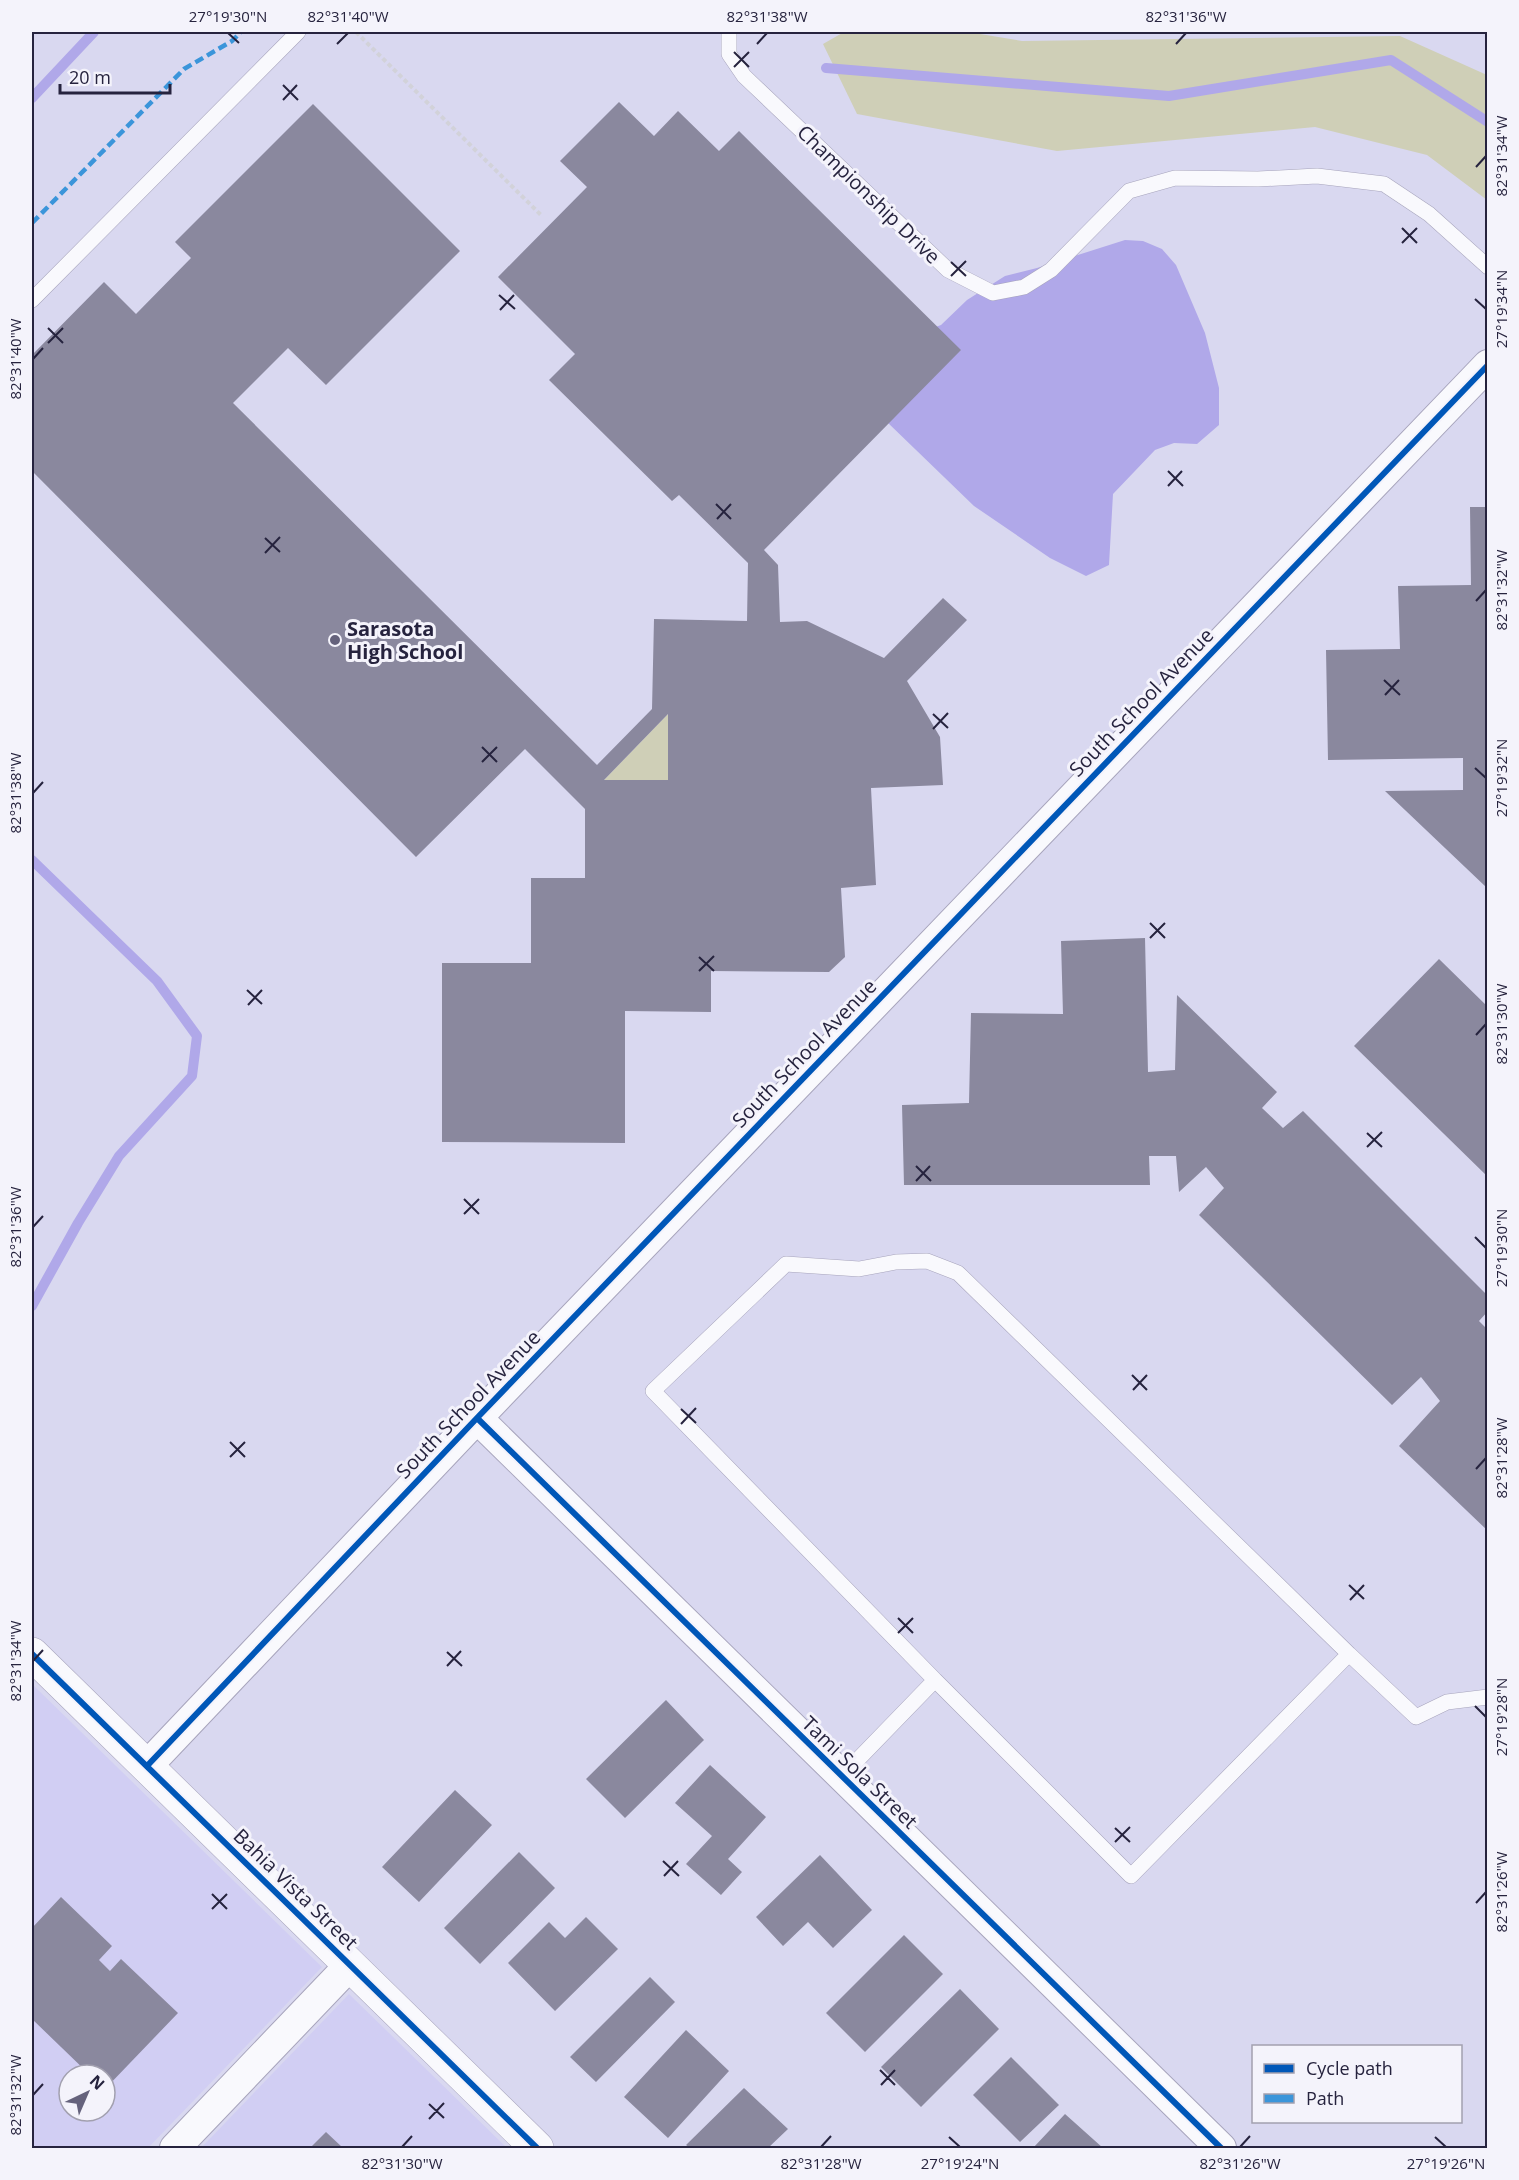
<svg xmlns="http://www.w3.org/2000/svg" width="1519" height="2180" font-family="'Open Sans',sans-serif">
	<rect width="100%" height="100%" fill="#d9d8f0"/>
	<path fill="#d1cef3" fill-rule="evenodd" d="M 32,1684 L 322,1967 L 148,2148 L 32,2148 ZM 69,2075 L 105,2075 L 105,2111 L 69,2111 Z
		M 349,1994 L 507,2148 L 201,2148 Z"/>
	<path fill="#cfcfb7" d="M 844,32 L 968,32 L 1022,41 L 1400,36 L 1487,75 L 1487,200 L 1427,155 L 1315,127 L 1057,151 L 857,114 L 823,44 Z
		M 668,714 L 668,780 L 604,780 Z"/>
	<path fill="#b0a8e9" d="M 1125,240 L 1143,241 L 1162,249 L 1176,265 L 1205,333 L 1219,388 L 1219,425 L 1197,444 L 1174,443 L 1155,450 L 1113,494 L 1109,565 L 1086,576 L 1050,558 L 974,506 L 886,421 L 922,332 L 941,325 L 967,300 L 1005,276 L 1037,268 Z"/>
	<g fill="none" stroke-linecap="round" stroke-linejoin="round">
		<path stroke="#b0a8e9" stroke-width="10" d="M 826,68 L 1169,96 L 1391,60 L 1488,122
			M 32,98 L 94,32
			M 32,860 L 157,981 L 197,1036 L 192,1076 L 119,1156 L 78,1223 L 32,1306"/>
	</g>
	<path fill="#8a889e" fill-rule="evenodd" d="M 619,102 L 654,136 L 678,111 L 719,151 L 739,131 L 961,350 L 764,550 L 778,565 L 780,622 L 807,621 L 884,658 L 943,598 L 967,620 L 907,681 L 940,737 L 943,785 L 871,788 L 876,885 L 841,888 L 845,957 L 829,972 L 711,971 L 711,1012 L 625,1011 L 625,1143 L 442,1142 L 442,963 L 531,963 L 531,878 L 585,878 L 585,809 L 525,749 L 416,857 L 32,471 L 32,355 L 104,282 L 136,314 L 191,258 L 175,242 L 313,104 L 460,251 L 326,385 L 288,348 L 233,403 L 597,765 L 652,709 L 654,619 L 747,621 L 748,563 L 679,495 L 672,501 L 549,380 L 575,354 L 498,277 L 587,187 L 560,161 ZM 668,714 L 668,780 L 604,780 Z
		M 1470,507 L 1488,507 L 1488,884 L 1486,887 L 1385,791 L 1463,790 L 1463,758 L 1328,760 L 1326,650 L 1400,649 L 1398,586 L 1471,585 Z
		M 1145,938 L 1148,1072 L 1175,1070 L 1177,995 L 1277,1092 L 1262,1108 L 1283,1128 L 1303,1111 L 1488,1296 L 1488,1311 L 1479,1321 L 1488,1330 L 1488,1531 L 1399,1446 L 1440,1401 L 1421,1377 L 1392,1405 L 1199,1215 L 1224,1188 L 1206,1167 L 1179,1192 L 1176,1156 L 1149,1156 L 1150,1185 L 904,1185 L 902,1105 L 969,1103 L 971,1013 L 1063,1014 L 1061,941 Z
		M 1439,959 L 1488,1007 L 1488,1177 L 1354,1046 Z
		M 666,1700 L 704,1740 L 625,1818 L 586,1779 Z
		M 710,1765 L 766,1817 L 728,1859 L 742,1872 L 721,1895 L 686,1864 L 712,1836 L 675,1803 Z
		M 455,1790 L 492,1825 L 419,1902 L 382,1867 Z
		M 519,1852 L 555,1888 L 480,1964 L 444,1928 Z
		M 820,1855 L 872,1910 L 833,1948 L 808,1922 L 783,1946 L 756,1917 Z
		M 61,1897 L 112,1946 L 99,1960 L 110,1971 L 121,1959 L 178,2013 L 105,2089 L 105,2075 L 90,2075 L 32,2019 L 32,1928 Z
		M 586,1917 L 618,1949 L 555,2011 L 508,1963 L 549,1922 L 565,1938 Z
		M 904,1935 L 943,1974 L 865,2052 L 826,2013 Z
		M 650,1977 L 675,2002 L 596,2082 L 570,2057 Z
		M 960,1989 L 999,2029 L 921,2107 L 881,2067 Z
		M 686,2030 L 729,2071 L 668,2138 L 624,2097 Z
		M 1011,2057 L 1059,2105 L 1020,2142 L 973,2095 Z
		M 744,2088 L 788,2129 L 768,2148 L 690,2148 L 686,2145 Z
		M 1065,2114 L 1103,2148 L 1033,2148 Z
		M 326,2132 L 343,2148 L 310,2148 Z"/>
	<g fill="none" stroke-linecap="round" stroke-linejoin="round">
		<defs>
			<path id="service" d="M 729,32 L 729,54 L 744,76 L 948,270 L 993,293 L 1024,287 L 1051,270 L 1129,191 L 1175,178 L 1258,179 L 1317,176 L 1384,184 L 1429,214 L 1488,267
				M 32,300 L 298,32
				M 1349,1654 L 1416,1717 L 1447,1702 L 1488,1697
				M 841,1777 L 935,1680 L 653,1391 L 786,1264 L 859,1269 L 896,1262 L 927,1261 L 958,1273 L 1349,1654 L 1131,1876 L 935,1680"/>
			<path id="minor" d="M 477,1418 L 1221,2148
				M 147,1766 L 477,1418 L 1488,365
				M 175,2148 L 350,1965"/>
			<path id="tertiary" d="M 32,1654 L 537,2148"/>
		</defs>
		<use href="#service" stroke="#a7a4bc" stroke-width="16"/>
		<use href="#minor" stroke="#a7a4bc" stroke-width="32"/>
		<use href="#tertiary" stroke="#a7a4bc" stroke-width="34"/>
		<path stroke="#d2d2d9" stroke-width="4" stroke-dasharray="4.5 3" stroke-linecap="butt" d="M 356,32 L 542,216"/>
		<use href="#service" stroke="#f9f9fd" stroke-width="15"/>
		<use href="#minor" stroke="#f9f9fd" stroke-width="30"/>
		<use href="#tertiary" stroke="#f9f9fd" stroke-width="33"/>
		<path stroke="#3b95da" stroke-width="4.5" stroke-dasharray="9 4.5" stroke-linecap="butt" d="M 32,223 L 184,69 L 232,41 L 241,32"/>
		<defs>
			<path id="cycleway" d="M 477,1418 L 1221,2148
				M 32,1654 L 537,2148
				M 147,1766 L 477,1418 L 1488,365"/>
		</defs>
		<use href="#cycleway" stroke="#f4f3fb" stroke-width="10"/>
		<use href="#cycleway" stroke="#0057b8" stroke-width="6"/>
	</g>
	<path fill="none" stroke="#26233e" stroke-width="2" d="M 228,33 L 239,43M 337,44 L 348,33M 757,44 L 767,33M 1176,44 L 1186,33M 734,52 L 749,67M 734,67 L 749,52M 283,85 L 298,100M 283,100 L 297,85M 1476,167 L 1486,156M 1402,228 L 1417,243M 1402,243 L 1417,228M 951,262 L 966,276M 951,276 L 966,261M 499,295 L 515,309M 1475,299 L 1486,309M 500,310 L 514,295M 48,328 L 63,343M 48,343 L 63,328M 33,359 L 43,348M 1168,471 L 1183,486M 1168,486 L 1182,471M 716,504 L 731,519M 717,519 L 731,504M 265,538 L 280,552M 265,553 L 280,537M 1476,601 L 1486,590M 1384,680 L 1400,695M 1385,695 L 1399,680M 933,714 L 948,728M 933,729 L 948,713M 482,747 L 497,762M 482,762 L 497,747M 1475,768 L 1486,778M 33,793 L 43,782M 1150,923 L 1165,938M 1150,938 L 1165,923M 699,957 L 714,971M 699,971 L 714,956M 247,990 L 262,1004M 248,1005 L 262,990M 1476,1035 L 1486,1024M 1367,1133 L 1382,1147M 1367,1147 L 1382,1132M 916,1166 L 931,1181M 916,1181 L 930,1166M 464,1199 L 479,1214M 464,1214 L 479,1199M 33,1227 L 43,1216M 1475,1237 L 1486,1248M 1132,1375 L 1147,1390M 1133,1390 L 1147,1375M 681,1409 L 696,1423M 681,1424 L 696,1408M 230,1442 L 245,1457M 230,1457 L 245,1442M 1476,1469 L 1486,1458M 1349,1585 L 1364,1599M 1350,1600 L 1364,1585M 898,1618 L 913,1633M 898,1633 L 913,1618M 447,1652 L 462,1666M 33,1661 L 43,1650M 447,1666 L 461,1651M 1475,1706 L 1486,1717M 1115,1828 L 1130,1842M 1115,1842 L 1130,1827M 663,1861 L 679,1876M 664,1876 L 678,1861M 212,1894 L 227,1909M 1476,1903 L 1486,1892M 212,1909 L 227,1894M 880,2070 L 895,2085M 881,2085 L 895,2070M 33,2095 L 43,2084M 429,2104 L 444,2118M 429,2119 L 444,2103M 949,2137 L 960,2147M 1435,2137 L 1446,2147M 402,2147 L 412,2136M 821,2147 L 831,2136M 1240,2147 L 1250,2136"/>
	<circle fill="#65627c" stroke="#f4f3fb" stroke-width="2" cx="335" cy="640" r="6"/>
	<g text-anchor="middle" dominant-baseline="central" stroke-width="6" stroke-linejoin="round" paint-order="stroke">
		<g font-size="20" fill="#26233e" stroke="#f4f3fb">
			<text transform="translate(869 194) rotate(44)">Championship Drive</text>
			<text transform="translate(1141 702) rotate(-46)">South School Avenue</text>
			<text transform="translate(804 1053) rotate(-46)">South School Avenue</text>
			<text transform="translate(468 1404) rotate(-46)">South School Avenue</text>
			<text transform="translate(860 1772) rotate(44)">Tami Sola Street</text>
			<text transform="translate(296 1889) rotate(44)">Bahia Vista Street</text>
		</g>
		<g font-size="20" font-weight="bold" fill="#26233e" stroke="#f4f3fb" text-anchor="start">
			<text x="347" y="628">Sarasota<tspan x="347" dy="23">High School</tspan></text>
		</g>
	</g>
	<rect width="1519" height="2180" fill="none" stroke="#f4f3fb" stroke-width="66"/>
	<rect x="1252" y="2045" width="210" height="78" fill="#f4f3fb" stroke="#a2a0af" stroke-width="1.5"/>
	<rect x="1264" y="2064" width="30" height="9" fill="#0057b8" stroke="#a2a0af" stroke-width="1.5"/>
	<text x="1306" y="2075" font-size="18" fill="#26233e">Cycle path</text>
	<rect x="1264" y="2094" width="30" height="9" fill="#3b95da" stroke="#a2a0af" stroke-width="1.5"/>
	<text x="1306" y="2105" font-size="18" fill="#26233e">Path</text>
	<g transform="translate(87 2093) rotate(44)"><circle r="28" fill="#f4f3fb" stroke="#a2a0af" stroke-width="1.5"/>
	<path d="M0-4.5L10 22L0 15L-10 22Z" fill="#65627c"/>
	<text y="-9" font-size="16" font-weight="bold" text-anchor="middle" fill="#26233e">N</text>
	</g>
	<path d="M60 84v9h110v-9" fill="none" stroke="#26233e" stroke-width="3"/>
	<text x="69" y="84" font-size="18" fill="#26233e" stroke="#f4f3fb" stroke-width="4.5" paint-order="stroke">20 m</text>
	<rect x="33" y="33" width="1453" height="2114" fill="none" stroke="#26233e" stroke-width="2"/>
	<g font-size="15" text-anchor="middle" fill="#26233e">
		<text x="228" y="22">27°19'30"N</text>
		<text x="348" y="22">82°31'40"W</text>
		<text x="767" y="22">82°31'38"W</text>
		<text x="1186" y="22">82°31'36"W</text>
		<text transform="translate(1502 156) rotate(-90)" y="5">82°31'34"W</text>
		<text transform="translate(1502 309) rotate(-90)" y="5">27°19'34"N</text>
		<text transform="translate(16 359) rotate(-90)" y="5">82°31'40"W</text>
		<text transform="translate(1502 590) rotate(-90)" y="5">82°31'32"W</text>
		<text transform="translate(1502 778) rotate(-90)" y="5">27°19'32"N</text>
		<text transform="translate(16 793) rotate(-90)" y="5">82°31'38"W</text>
		<text transform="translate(1502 1024) rotate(-90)" y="5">82°31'30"W</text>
		<text transform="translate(16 1227) rotate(-90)" y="5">82°31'36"W</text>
		<text transform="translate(1502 1248) rotate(-90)" y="5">27°19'30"N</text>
		<text transform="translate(1502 1458) rotate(-90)" y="5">82°31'28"W</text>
		<text transform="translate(16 1661) rotate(-90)" y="5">82°31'34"W</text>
		<text transform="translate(1502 1717) rotate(-90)" y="5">27°19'28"N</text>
		<text transform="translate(1502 1892) rotate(-90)" y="5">82°31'26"W</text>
		<text transform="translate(16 2095) rotate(-90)" y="5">82°31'32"W</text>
		<text x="402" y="2169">82°31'30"W</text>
		<text x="821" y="2169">82°31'28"W</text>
		<text x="960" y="2169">27°19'24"N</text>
		<text x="1240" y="2169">82°31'26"W</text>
		<text x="1446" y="2169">27°19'26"N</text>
	</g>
</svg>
